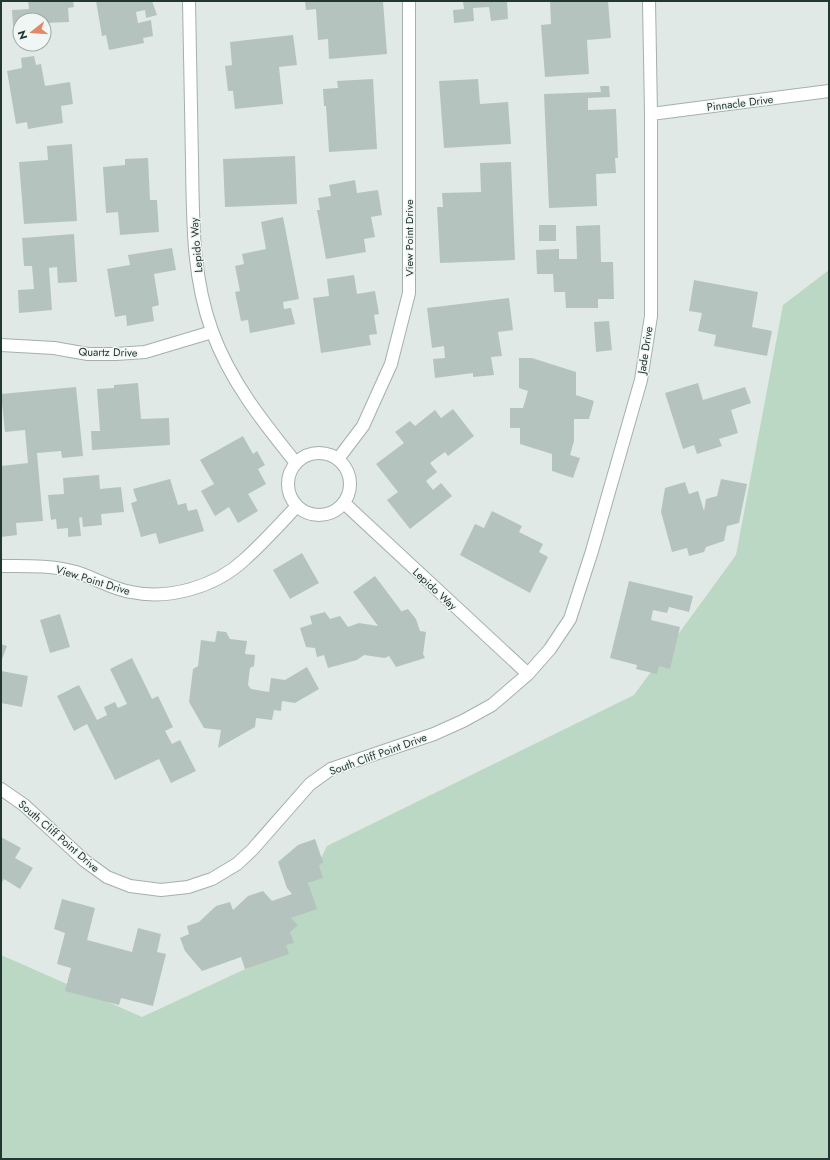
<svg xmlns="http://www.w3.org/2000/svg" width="830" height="1160" font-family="Jost,sans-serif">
	<rect width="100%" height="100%" fill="#e0e9e5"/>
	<path fill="#bbd8c4" d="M 829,270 L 829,1159 L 1,1159 L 1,955 L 142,1017 L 273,956 L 327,846 L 634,695 L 736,555 L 783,305 Z"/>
	<path fill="#b5c3be" d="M 28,1 L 73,1 L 74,7 L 68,8 L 69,22 L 44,23 L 44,20 L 20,20 L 20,25 L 13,26 L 12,10 L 29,9 Z
		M 96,1 L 152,1 L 157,15 L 146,18 L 145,10 L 136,12 L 138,23 L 151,20 L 153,36 L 143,38 L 144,43 L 109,50 L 106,35 L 102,36 Z
		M 305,1 L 383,1 L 387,54 L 329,59 L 328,39 L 318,40 L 316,9 L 306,10 Z
		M 463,1 L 507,1 L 508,19 L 491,21 L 489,7 L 473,8 L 474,21 L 454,23 L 453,10 L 464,9 Z
		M 550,1 L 608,1 L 611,38 L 587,40 L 589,74 L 545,77 L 541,25 L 551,24 Z
		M 293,35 L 297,65 L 279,67 L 283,104 L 235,109 L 233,91 L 228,91 L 225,66 L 232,65 L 230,42 Z
		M 34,56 L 36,65 L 41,64 L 45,86 L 70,82 L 73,104 L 61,106 L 63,123 L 28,129 L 27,122 L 16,124 L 7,71 L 22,68 L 21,58 Z
		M 373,79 L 377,149 L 329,152 L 326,106 L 324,106 L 323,89 L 338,88 L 337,81 Z
		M 478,79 L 480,104 L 508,102 L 511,144 L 444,148 L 439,81 Z
		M 600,86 L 609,86 L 610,97 L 588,98 L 588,110 L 616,109 L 618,158 L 615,158 L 616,173 L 596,174 L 597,206 L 549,208 L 544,94 L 601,92 Z
		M 72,144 L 77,221 L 24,224 L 19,162 L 48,160 L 47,146 Z
		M 295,156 L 297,204 L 225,207 L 223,159 Z
		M 148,158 L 150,200 L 157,200 L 159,232 L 120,235 L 118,212 L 106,213 L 103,167 L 125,165 L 125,159 Z
		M 511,162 L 515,260 L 440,263 L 437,207 L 443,207 L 442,193 L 481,192 L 480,163 Z
		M 355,180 L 357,193 L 378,190 L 382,215 L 371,217 L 375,237 L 364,239 L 366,252 L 326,259 L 317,210 L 320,210 L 318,198 L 331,196 L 329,185 Z
		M 283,217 L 299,299 L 283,302 L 284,309 L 291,308 L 295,324 L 250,333 L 248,320 L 241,321 L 235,292 L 240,291 L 235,266 L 244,264 L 242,254 L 266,249 L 261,222 Z
		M 539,225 L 556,225 L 556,241 L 539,241 Z
		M 600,225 L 601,262 L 613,262 L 614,299 L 598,299 L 598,308 L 566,308 L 565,292 L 554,292 L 553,274 L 537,274 L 536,250 L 559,249 L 559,259 L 577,259 L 576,226 Z
		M 74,234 L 77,282 L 58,283 L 57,267 L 49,268 L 52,310 L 19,313 L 18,290 L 34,289 L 32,266 L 24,266 L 22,238 Z
		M 172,248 L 176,270 L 154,274 L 159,305 L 152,307 L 154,321 L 127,326 L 126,315 L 115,317 L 107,269 L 130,265 L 128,255 Z
		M 354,275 L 357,294 L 375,291 L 379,314 L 374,315 L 377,334 L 369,335 L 371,345 L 321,353 L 313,298 L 329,296 L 327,279 Z
		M 694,280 L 758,292 L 752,327 L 772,331 L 767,356 L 714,346 L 716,335 L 698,331 L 702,313 L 689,311 Z
		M 509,298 L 513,330 L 498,332 L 502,356 L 491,357 L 494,375 L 473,377 L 473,373 L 435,378 L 433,359 L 445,358 L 444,346 L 432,348 L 427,308 Z
		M 609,321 L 612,350 L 596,352 L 594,322 Z
		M 519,358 L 532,358 L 576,372 L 576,395 L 594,401 L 589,419 L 574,419 L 574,441 L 570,455 L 580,458 L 573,478 L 552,471 L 552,454 L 520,444 L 520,428 L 510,428 L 510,408 L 523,408 L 528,391 L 519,388 Z
		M 138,383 L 141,419 L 169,418 L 170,445 L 92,450 L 91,431 L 100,431 L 97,389 L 114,388 L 114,385 Z
		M 698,383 L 703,400 L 745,387 L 751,403 L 731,410 L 738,433 L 719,439 L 722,446 L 697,454 L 694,445 L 683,449 L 665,393 Z
		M 76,387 L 83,456 L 62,458 L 61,451 L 37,453 L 43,521 L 16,523 L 17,535 L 1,537 L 1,466 L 28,463 L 25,430 L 5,432 L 1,394 Z
		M 453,409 L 474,436 L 448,456 L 445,452 L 430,463 L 437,472 L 426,481 L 433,490 L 441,483 L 452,496 L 410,529 L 387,500 L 398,492 L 376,464 L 404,443 L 395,432 L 410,421 L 415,426 L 435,410 L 441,418 Z
		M 243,436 L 253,454 L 257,451 L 265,465 L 258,469 L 266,484 L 248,494 L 258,511 L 238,523 L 229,507 L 215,516 L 201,491 L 214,484 L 200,460 Z
		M 99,475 L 100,489 L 121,487 L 124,512 L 101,514 L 102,525 L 83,527 L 82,517 L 79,518 L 81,536 L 68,537 L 68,528 L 57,529 L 56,519 L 51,520 L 48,495 L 64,494 L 63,478 Z
		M 170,479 L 178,505 L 186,503 L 188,511 L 197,509 L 204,531 L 159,544 L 156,533 L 141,537 L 131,503 L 137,501 L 133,489 Z
		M 721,479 L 747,484 L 739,523 L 727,526 L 724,541 L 706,547 L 704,552 L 689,556 L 687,548 L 672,552 L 661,512 L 665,488 L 685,482 L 689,494 L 698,491 L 704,511 L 706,499 L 717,496 Z
		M 492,511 L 522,526 L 519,532 L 543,544 L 539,552 L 548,557 L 530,593 L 460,555 L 475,524 L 484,528 Z
		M 302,553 L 319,583 L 290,599 L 273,570 Z
		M 375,576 L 402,612 L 402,611 L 408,609 L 416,619 L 420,631 L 426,632 L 423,654 L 425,658 L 396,667 L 389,656 L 385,658 L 364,655 L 357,660 L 328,668 L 324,655 L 317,657 L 315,648 L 306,647 L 300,628 L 312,624 L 310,616 L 325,612 L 330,619 L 340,616 L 348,627 L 359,623 L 378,626 L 353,592 Z
		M 629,581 L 693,596 L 689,612 L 669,607 L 667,613 L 653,610 L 651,620 L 680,627 L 670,669 L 659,666 L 657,674 L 636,669 L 637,665 L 610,658 Z
		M 60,614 L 70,647 L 50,653 L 40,620 Z
		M 217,631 L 226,632 L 230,639 L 247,641 L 245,654 L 255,655 L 254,666 L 250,668 L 248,685 L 251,689 L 269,692 L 271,678 L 285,680 L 307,667 L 319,689 L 295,703 L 282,701 L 281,711 L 274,710 L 272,720 L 256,718 L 255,727 L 218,748 L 221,730 L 204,728 L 189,702 L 193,669 L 198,666 L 201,640 L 215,642 Z
		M 1,644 L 7,646 L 1,662 Z
		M 132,658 L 152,699 L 158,696 L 173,727 L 165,731 L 172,744 L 180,740 L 196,771 L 171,783 L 159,759 L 115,780 L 87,724 L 74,731 L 57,696 L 79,685 L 97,720 L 107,715 L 104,707 L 115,702 L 118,708 L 127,704 L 110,669 Z
		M 1,671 L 28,676 L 22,707 L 1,703 Z
		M 1,837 L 21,848 L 15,858 L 33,868 L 20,889 L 4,879 L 1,884 Z
		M 315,839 L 323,862 L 319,866 L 323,878 L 308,883 L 317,909 L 291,918 L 298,925 L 290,932 L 294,943 L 286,945 L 289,954 L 245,969 L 241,957 L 202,971 L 185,951 L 180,938 L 189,934 L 187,926 L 199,922 L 216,906 L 230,902 L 233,910 L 248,896 L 263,891 L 272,901 L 292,894 L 287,888 L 278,862 L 298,845 Z
		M 62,899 L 95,908 L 87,940 L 132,952 L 138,928 L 161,934 L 157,952 L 166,954 L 153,1006 L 121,998 L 119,1005 L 65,991 L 71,968 L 57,964 L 65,933 L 54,929 Z"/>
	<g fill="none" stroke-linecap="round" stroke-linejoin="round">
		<defs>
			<path id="minor" d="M 189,1 C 190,54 191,108 192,161 C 193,219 192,276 212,331 C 230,381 263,422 296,463
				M 651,114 L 829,91
				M 1,345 L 54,348 L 88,354 L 116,354 L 145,352 L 212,332
				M288 484a31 31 0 1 1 62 0a31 31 0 1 1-62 0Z
				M 338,459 L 363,426 L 391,364 L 409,293 L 409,1
				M 344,503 L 528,674
				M 1,566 C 26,566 52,565 76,572 C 95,578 112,589 131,592 C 169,600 215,587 244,560 C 263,543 280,524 297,506
				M 1,789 L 24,805 L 85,861 L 107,877 L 130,886 L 161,890 L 188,887 L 212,879 L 237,864 L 252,850 L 310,784 L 331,769 L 434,734 L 463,721 L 492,705 L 528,674 L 550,649 L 570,619 L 592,551 L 641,380 L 651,316 L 651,114 L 649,1"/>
		</defs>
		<use href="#minor" stroke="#a4b0ac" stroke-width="14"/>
		<use href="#minor" stroke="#fff" stroke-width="12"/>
	</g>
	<g text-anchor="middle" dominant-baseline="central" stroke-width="3" stroke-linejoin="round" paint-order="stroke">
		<g font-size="11" fill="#233732" stroke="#f0f6f3">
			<text transform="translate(740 103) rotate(-7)">Pinnacle Drive</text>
			<text transform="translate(409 238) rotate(-90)">View Point Drive</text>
			<text transform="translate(196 245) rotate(-95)">Lepido Way</text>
			<text transform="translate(645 350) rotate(-81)">Jade Drive</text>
			<text transform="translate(108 352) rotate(1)">Quartz Drive</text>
			<text transform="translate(93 580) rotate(17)">View Point Drive</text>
			<text transform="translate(435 589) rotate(43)">Lepido Way</text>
			<text transform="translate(378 754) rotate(-20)">South Cliff Point Drive</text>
			<text transform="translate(59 836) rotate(41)">South Cliff Point Drive</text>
		</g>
	</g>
	<rect width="830" height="1160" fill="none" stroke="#233732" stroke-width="4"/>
	<g transform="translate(32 32) rotate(253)"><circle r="19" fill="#f0f6f3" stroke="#9eaaa6"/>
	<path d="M0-3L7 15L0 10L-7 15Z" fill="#e18965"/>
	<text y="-6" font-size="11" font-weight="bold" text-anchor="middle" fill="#233732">N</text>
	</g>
</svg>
